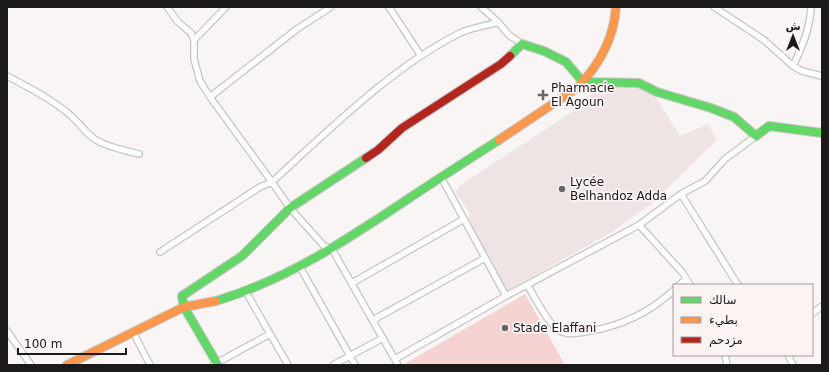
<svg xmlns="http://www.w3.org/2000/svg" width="829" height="372" font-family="'DejaVu Sans','Noto Naskh Arabic',sans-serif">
	<rect width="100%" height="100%" fill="#faf5f5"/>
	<path fill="#eee4e4" d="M 638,87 L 655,96 L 680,136 L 708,124 L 717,140 L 650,205 L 612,232 L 507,291 L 467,221 L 470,214 L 455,191 L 459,188 L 459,186 L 573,111 L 572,108 L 592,93 L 604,95 L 616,88 Z"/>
	<path fill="#f6d3d3" d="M 525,294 L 565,365 L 408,365 L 406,363 Z"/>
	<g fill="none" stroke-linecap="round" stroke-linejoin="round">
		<defs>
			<path id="street" d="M 167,7 L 178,22 L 191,33 L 194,40 L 194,59 L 200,81 L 210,97
				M 331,7 L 297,29 L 210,97 L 272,182 C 328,131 392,67 460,33 C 470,28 486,26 498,22 L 509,35 L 522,44
				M 389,7 L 421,56
				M 481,7 L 498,22
				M 714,7 L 764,40 L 793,66 L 802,71 L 822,76
				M 194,40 L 226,7
				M 793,66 C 802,47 810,29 811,7
				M 7,76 C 28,87 51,99 69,114 C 79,122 85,133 96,140 C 109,148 125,150 139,154
				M 441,177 L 506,296
				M 681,194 L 705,181 L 725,159 L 756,136
				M 639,225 L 682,272 L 690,285
				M 160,252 L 260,187 L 272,182 L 290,208 L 324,246 L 332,249 L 398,365
				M 300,267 L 355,365
				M 352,283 L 464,219
				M 527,285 C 535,297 549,327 562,332 C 570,335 581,333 590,331 C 621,326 650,312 674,290
				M 679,285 L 686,279
				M 246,292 L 288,365
				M 812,314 L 822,306
				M 373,320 L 485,258
				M 7,331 L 31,365
				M 133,332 L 150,365
				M 725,355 L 727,365
				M 788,355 L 793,365
				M 395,359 L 506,296 L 639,225 L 681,194 L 738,285
				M 213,365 L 270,334
				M 333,365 L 383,338"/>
			<path id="fast" d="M 510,56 L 522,44 L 544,51 L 566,62 L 583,82 L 639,83 L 657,92 L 711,108 L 734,117 L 756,136 L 769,126 L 822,133
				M 216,301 C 286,280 345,241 405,201 C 436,180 468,160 499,140
				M 218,365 L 184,307 L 182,296 L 242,256 L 290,208 L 366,158"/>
			<path id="slow" d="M 499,140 L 578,87 C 600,64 614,39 616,7
				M 67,365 L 184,307 L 216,301"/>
			<path id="jam" d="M 366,158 L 378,150 L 402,128 L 501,64 L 510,56"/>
		</defs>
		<use href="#street" stroke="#c7c4c4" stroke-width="8"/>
		<use href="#fast" stroke="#c7c4c4" stroke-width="10"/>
		<use href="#slow" stroke="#c7c4c4" stroke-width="10"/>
		<use href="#jam" stroke="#c7c4c4" stroke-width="10"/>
		<use href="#street" stroke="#fefefe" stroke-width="5.5"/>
		<use href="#fast" stroke="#63d668" stroke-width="8"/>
		<use href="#slow" stroke="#ff974d" stroke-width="8"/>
		<use href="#jam" stroke="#b3261e" stroke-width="8"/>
	</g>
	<g fill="#6a6666" stroke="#fcf3f3" stroke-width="1.5">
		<path d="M541 89h4v4h4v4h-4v4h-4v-4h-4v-4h4z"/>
		<circle cx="562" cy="189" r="4"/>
		<circle cx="505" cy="328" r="4"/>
	</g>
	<g text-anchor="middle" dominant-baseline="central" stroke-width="3.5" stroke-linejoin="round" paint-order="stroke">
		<g font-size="12" fill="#1c1919" stroke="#fcf3f3" text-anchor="start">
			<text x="551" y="88">Pharmacie<tspan x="551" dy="14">El Agoun</tspan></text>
			<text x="570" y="182">Lycée<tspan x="570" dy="14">Belhandoz Adda</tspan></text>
			<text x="513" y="328">Stade Elaffani</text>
		</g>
	</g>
	<rect width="829" height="372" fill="none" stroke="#1c1919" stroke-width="16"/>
	<rect x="673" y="284" width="140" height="72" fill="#fcf3f3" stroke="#a29c9c"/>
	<rect x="681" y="297" width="20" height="6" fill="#63d668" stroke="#a29c9c"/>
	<text x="709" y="304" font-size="12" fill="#1c1919">سالك</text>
	<rect x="681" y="317" width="20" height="6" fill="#ff974d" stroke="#a29c9c"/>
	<text x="709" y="324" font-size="12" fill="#1c1919">بطيء</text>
	<rect x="681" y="337" width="20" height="6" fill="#b3261e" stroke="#a29c9c"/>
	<text x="709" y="344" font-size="12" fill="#1c1919">مزدحم</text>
	<g transform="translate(793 36)" stroke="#fcf3f3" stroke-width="3" paint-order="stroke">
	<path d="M0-3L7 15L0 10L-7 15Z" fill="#1c1919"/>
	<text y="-6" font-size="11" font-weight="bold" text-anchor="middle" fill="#1c1919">ش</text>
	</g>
	<path d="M18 348v6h108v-6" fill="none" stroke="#1c1919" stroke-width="2"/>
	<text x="24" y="348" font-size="12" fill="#1c1919" stroke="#fcf3f3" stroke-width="3" paint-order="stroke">100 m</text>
</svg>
